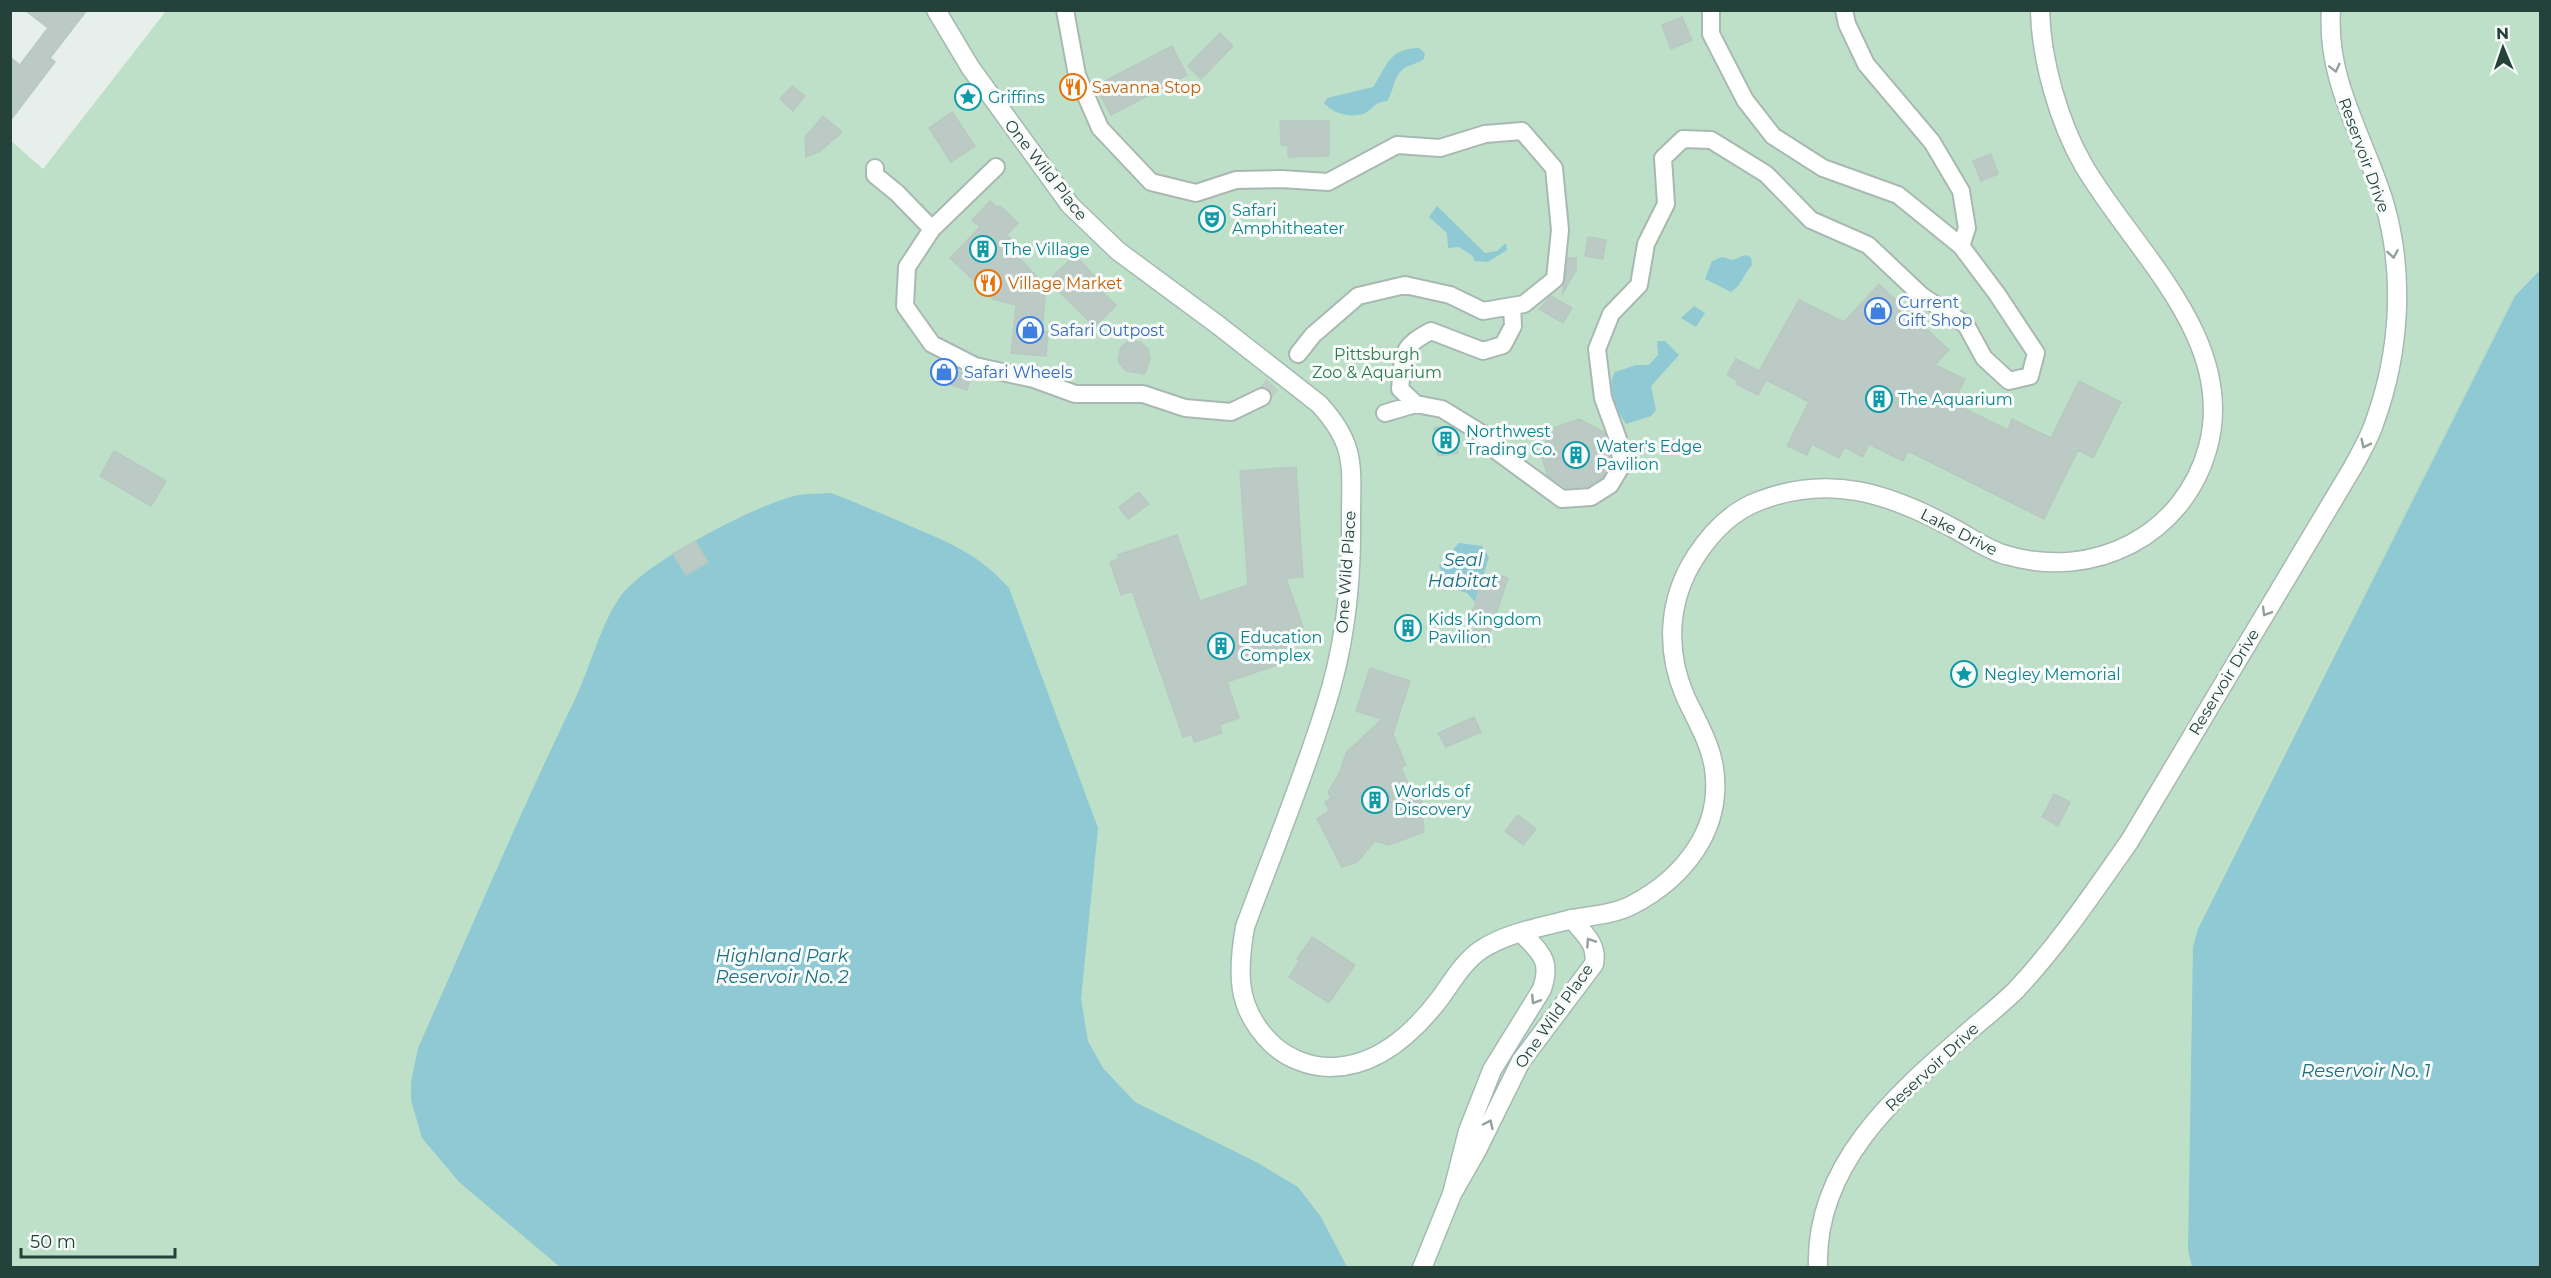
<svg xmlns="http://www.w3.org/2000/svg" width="2551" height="1278" font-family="Montserrat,sans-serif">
	<rect width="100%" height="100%" fill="#e6efeb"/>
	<path fill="#bfe0c8" d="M 166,11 L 2540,11 L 2540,1267 L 11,1267 L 10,140 L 43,169 Z"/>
	<path fill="#8ec9d4" d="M 1419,48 L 1425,53 L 1424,59 C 1418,64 1407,65 1402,70 C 1393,78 1394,91 1387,101 C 1372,103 1373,110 1363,114 C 1348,118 1333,113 1324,103 L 1327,98 L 1373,87 C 1388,65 1388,49 1419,48 Z
		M 1437,206 L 1485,253 L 1497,251 L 1506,243 L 1507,250 L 1488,262 L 1474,261 L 1473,256 L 1459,247 L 1448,248 L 1447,233 L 1429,217 Z
		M 1745,255 L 1751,257 L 1752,265 C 1743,275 1742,285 1731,292 L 1705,279 L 1712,261 L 1722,257 L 1733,260 Z
		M 2540,270 L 2540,1267 L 2192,1267 L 2188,1250 L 2193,947 L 2198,929 L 2515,296 Z
		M 1694,306 L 1705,313 L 1696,327 L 1681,318 Z
		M 1657,341 L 1665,341 L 1679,355 L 1651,386 L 1656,410 L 1651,416 L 1626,424 C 1615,408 1605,390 1615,372 L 1636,365 L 1649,365 L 1658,355 Z
		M 831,493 C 857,503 883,514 908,525 C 948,542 979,554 1009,588 L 1098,828 L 1081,999 L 1088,1041 L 1103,1068 L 1135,1102 L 1258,1163 L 1298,1187 L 1321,1217 L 1347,1267 L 560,1267 L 459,1182 L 422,1138 L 411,1100 L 411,1082 L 418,1048 C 470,931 520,812 576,697 C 591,665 600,626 620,597 C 644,563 758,503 799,495 C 809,493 821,494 831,493 Z
		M 1459,543 L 1482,546 L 1489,557 L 1475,602 L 1467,593 L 1447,587 L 1439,565 Z"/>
	<path fill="#bbcac4" stroke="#b8c9c2" stroke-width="1.5" d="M 25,10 L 87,10 L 50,58 L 55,62 L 10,121 L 10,57 L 20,65 L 48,28 Z
		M 1682,17 L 1692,40 L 1671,49 L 1662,25 Z
		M 1220,33 L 1233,46 L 1201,79 L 1188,66 Z
		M 1172,46 L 1187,75 L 1111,115 L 1095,86 Z
		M 792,86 L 805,96 L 793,111 L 780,99 Z
		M 952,112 L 975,146 L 951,162 L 929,128 Z
		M 823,116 L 842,132 L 820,151 L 806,157 L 805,137 Z
		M 1280,121 L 1329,121 L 1329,156 L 1288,157 L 1288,145 L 1281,145 Z
		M 1991,154 L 1998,174 L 1981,181 L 1973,161 Z
		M 990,201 L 998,208 L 1000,206 L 1018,223 L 1007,235 L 1025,252 L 1019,258 L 1046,286 L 1042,331 L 1048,332 L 1046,356 L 1011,353 L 1016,305 L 993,299 L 950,258 L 980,227 L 972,220 Z
		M 1588,237 L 1606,240 L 1603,259 L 1585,256 Z
		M 1075,255 L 1104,286 L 1100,290 L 1116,305 L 1095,327 L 1048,281 Z
		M 1568,258 L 1576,258 L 1576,270 L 1562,295 Z
		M 1879,284 L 1949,350 L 1935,365 L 1965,379 L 1953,403 L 2008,430 L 2012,419 L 2051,438 L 2079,381 L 2121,402 L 2093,458 L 2078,450 L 2044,519 L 1908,451 L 1903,461 L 1869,444 L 1863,457 L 1844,447 L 1839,458 L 1812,444 L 1807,455 L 1787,446 L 1809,402 L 1766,380 L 1758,395 L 1736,384 L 1738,381 L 1727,375 L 1736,359 L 1759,371 L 1799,300 L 1844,322 Z
		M 1551,296 L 1572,308 L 1563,323 L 1539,309 Z
		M 1129,341 L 1140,342 L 1148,349 L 1150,359 L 1145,374 L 1126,371 L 1119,363 L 1118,358 L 1121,347 Z
		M 948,368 L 971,376 L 967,390 L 944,383 Z
		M 1579,419 L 1604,432 L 1611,461 L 1602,478 L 1588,486 L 1567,488 L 1548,476 L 1540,452 L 1553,428 Z
		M 1449,426 L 1455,430 L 1458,453 L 1438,456 L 1434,428 Z
		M 114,451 L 166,481 L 151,506 L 100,476 Z
		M 1296,467 L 1303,577 L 1286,578 L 1303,627 L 1286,633 L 1295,659 L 1227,682 L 1239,718 L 1219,725 L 1222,733 L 1194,742 L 1192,734 L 1183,737 L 1132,591 L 1121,595 L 1110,562 L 1120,558 L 1118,555 L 1177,535 L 1200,601 L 1248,585 L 1240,471 Z
		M 1139,492 L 1149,504 L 1128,519 L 1119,507 Z
		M 695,541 L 708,562 L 686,575 L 673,554 Z
		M 1493,573 L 1508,578 L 1485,647 L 1470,642 L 1478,618 L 1471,616 L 1481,588 L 1487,590 Z
		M 1370,668 L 1410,681 L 1393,734 L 1406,765 L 1401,768 L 1412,792 L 1421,792 L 1424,832 L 1389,845 L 1375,841 L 1357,862 L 1342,867 L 1317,819 L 1329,811 L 1325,802 L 1331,798 L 1328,792 L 1340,772 L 1346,753 L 1382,719 L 1356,711 Z
		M 1474,717 L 1481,732 L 1446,747 L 1438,733 Z
		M 2054,794 L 2070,802 L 2058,826 L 2042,817 Z
		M 1518,815 L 1536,829 L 1523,845 L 1505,831 Z
		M 1312,937 L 1355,965 L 1329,1003 L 1289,977 L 1300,960 L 1297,959 Z"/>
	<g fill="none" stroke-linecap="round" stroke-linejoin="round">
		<path stroke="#bfccc8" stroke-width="16" stroke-dasharray="16 8" stroke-linecap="butt" d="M 1262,397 L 1298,354"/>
		<defs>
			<path id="pedestrian" d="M 1065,10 L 1077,75 L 1100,128 L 1151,182 L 1196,193 L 1236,180 L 1281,179 L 1328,182 L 1397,145 L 1440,148 L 1485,134 L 1522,131 L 1554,168 L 1560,230 L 1555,279 L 1524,304 L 1483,311 L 1450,295 L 1405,285 L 1358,296 L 1313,335 L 1298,354
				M 1844,10 L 1847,24 L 1866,64 L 1932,142 L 1961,191 L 1967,228 L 1961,246
				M 875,168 L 875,175 L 897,193 L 932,229 L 907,267 L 905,306 L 932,344 L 975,366 L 1034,379 L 1075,394 L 1143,394 L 1185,408 L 1231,412 L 1262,397
				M 932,229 L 996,167
				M 1512,306 L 1513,326 L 1503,345 L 1483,351 L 1431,331 C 1399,347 1404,355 1400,389 L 1416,404 L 1442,409 L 1481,433 L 1498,452 L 1562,499 L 1591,497 L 1610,485 L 1622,465 L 1618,439 L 1603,398 L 1597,349 L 1611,314 L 1639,285 L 1646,244 L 1666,204 L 1663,158 L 1683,139 L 1711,140 L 1766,174 L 1811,220 L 1868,245 L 1922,296 L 1966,325 L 1984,358 L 2009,381 L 2030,376 L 2036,353 L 1997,294 L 1961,246 L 1898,195 L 1823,168 L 1773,136 L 1745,100 L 1711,34 L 1711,10
				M 1385,413 L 1416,404"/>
			<path id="minor" d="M 1572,919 C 1591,916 1615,914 1632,905 C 1684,878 1723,829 1714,768 C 1710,742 1696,720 1685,696 C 1665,649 1668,599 1696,556 C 1711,533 1732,511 1759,501 C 1829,474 1888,493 1951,527 C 1969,536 1987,550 2006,555 C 2093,581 2184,536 2208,447 C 2237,339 2134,251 2084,166 C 2059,123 2041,60 2040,10
				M 1818,1268 C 1814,1164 1898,1093 1968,1032 C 1984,1018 2001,1005 2016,990 C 2059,944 2093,893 2129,842 L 2353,467 C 2361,452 2370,437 2375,421 C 2400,352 2405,273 2384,202 C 2364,137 2326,81 2331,10"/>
			<path id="secondary" d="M 936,10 L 970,67 L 1070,205 L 1118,251 L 1218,325
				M 1319,404 C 1357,445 1351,467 1351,518 C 1352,582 1345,647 1325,708 C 1302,782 1272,854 1245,927 C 1237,973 1236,1009 1272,1044 C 1287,1058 1309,1067 1330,1067 C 1377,1067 1413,1034 1441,997 C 1453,980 1464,961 1482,949 C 1509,932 1542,927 1572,919 C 1584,934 1598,944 1594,964 L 1521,1061 L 1477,1150 L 1452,1194
				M 1422,1268 L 1452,1194 L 1468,1131 L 1492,1070 L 1542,989 C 1552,959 1540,953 1521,932"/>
		</defs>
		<use href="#pedestrian" stroke="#a8b8b2" stroke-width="20"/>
		<use href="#minor" stroke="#a8b8b2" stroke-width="21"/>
		<use href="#secondary" stroke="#a4bbb3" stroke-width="21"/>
		<use href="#pedestrian" stroke="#fff" stroke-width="16"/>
		<use href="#minor" stroke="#fff" stroke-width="18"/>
		<use href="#secondary" stroke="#fff" stroke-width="18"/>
		<defs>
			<path id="secondary-bridge" d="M 1218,325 L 1319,404"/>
		</defs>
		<use href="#secondary-bridge" stroke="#a4bbb3" stroke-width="21" stroke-linecap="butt"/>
		<use href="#secondary-bridge" stroke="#fff" stroke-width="18"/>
	</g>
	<defs><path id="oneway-chevron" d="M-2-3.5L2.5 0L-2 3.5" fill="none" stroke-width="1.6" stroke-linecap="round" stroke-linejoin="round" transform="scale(1.5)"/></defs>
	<g stroke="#92a09c">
		<use href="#oneway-chevron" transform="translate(2335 68) rotate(76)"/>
		<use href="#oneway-chevron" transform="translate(2393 254) rotate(81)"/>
		<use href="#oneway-chevron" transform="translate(2365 444) rotate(116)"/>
		<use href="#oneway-chevron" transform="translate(2266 612) rotate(121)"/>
		<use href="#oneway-chevron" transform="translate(1590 942) rotate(-124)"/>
		<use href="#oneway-chevron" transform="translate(1535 1000) rotate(122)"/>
		<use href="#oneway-chevron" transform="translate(1489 1124) rotate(-65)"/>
	</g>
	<defs>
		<symbol id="restaurant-ring" viewBox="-11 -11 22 22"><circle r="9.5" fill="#f7fbf9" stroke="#e8710a" stroke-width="1.5"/><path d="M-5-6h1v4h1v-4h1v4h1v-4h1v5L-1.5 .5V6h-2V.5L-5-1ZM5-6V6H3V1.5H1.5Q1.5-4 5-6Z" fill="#e8710a"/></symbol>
		<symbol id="sight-ring" viewBox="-11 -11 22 22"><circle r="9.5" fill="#f7fbf9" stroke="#0f9aa8" stroke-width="1.5"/><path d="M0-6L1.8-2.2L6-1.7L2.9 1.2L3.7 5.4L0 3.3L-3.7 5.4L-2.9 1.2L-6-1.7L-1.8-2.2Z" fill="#0f9aa8"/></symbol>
		<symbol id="theatre-ring" viewBox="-11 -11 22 22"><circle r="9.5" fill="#f7fbf9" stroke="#0f9aa8" stroke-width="1.5"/><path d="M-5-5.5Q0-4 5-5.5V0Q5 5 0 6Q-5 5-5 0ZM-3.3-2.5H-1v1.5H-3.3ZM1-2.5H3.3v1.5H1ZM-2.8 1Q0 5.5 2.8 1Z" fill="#0f9aa8"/></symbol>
		<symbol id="building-ring" viewBox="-11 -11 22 22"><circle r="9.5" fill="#f7fbf9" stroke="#0f9aa8" stroke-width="1.5"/><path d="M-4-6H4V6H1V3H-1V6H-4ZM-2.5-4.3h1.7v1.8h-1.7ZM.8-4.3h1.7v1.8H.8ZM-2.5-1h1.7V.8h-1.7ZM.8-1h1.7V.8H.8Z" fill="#0f9aa8"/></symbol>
		<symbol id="shop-ring" viewBox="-11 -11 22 22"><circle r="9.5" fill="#f7fbf9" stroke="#3f7fe0" stroke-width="1.5"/><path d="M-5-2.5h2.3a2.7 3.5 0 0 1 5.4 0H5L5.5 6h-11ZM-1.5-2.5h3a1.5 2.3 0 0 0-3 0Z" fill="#3f7fe0"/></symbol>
	</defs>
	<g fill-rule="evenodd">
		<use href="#restaurant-ring" x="1058" y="72" width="30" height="30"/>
		<use href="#sight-ring" x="953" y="82" width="30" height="30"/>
		<use href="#theatre-ring" x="1197" y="204" width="30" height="30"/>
		<use href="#building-ring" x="968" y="234" width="30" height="30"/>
		<use href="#restaurant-ring" x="973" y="268" width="30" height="30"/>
		<use href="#shop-ring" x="1863" y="296" width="30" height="30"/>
		<use href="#shop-ring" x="1015" y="315" width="30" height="30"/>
		<use href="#shop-ring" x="929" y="357" width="30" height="30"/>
		<use href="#building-ring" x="1864" y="384" width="30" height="30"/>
		<use href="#building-ring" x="1431" y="425" width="30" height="30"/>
		<use href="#building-ring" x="1561" y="440" width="30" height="30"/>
		<use href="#building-ring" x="1393" y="613" width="30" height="30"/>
		<use href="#building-ring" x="1206" y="631" width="30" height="30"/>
		<use href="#sight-ring" x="1949" y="659" width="30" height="30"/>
		<use href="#building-ring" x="1360" y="785" width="30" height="30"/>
	</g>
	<g text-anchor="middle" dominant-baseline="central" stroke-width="6" stroke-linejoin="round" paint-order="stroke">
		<g font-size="16" fill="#c56008" stroke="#f7fbf9" text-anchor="start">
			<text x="1092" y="87">Savanna Stop</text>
			<text x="1008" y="283">Village Market</text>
		</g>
		<g font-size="16" fill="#0d838f" stroke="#f7fbf9" text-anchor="start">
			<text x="988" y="97">Griffins</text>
			<text x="1232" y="210">Safari<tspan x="1232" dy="18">Amphitheater</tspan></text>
			<text x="1002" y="249">The Village</text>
			<text x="1898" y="399">The Aquarium</text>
			<text x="1466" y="431">Northwest<tspan x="1466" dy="18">Trading Co.</tspan></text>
			<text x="1596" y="446">Water's Edge<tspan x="1596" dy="18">Pavilion</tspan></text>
			<text x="1428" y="619">Kids Kingdom<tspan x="1428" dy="18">Pavilion</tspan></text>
			<text x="1240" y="637">Education<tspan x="1240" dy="18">Complex</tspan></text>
			<text x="1984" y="674">Negley Memorial</text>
			<text x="1394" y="791">Worlds of<tspan x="1394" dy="18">Discovery</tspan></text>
		</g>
		<g font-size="16" fill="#24423a" stroke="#f7fbf9">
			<text transform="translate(2364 155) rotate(70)">Reservoir Drive</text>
			<text transform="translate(1046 170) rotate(52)">One Wild Place</text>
			<text transform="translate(1959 532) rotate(27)">Lake Drive</text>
			<text transform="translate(1346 572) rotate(-86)">One Wild Place</text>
			<text transform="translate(2224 682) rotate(-59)">Reservoir Drive</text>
			<text transform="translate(1554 1016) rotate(-55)">One Wild Place</text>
			<text transform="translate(1932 1067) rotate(-43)">Reservoir Drive</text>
		</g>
		<g font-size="16" fill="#366cbe" stroke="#f7fbf9" text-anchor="start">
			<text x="1898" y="302">Current<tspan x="1898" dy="18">Gift Shop</tspan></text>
			<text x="1050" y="330">Safari Outpost</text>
			<text x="964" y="372">Safari Wheels</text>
		</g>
		<g font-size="16" fill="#2d7a4b" stroke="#f7fbf9">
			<text x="1377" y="354">Pittsburgh<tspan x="1377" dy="18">Zoo &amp; Aquarium</tspan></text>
		</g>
		<g font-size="18" font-style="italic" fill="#1c6f80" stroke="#f7fbf9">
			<text x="1463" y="560">Seal<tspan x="1463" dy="21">Habitat</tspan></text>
			<text x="782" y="956">Highland Park<tspan x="782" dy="21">Reservoir No. 2</tspan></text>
			<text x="2366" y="1071">Reservoir No. 1</text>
		</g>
	</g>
	<rect width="2551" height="1278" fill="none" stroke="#24423a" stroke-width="24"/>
	<g transform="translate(2503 48) rotate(358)" stroke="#f7fbf9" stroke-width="4.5" paint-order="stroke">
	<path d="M0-4.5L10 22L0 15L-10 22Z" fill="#24423a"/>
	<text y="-9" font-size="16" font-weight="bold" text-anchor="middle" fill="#24423a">N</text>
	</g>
	<path d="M21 1248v9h154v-9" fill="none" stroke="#24423a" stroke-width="3"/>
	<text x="30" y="1248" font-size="18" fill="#24423a" stroke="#f7fbf9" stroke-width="4.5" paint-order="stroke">50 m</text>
</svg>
